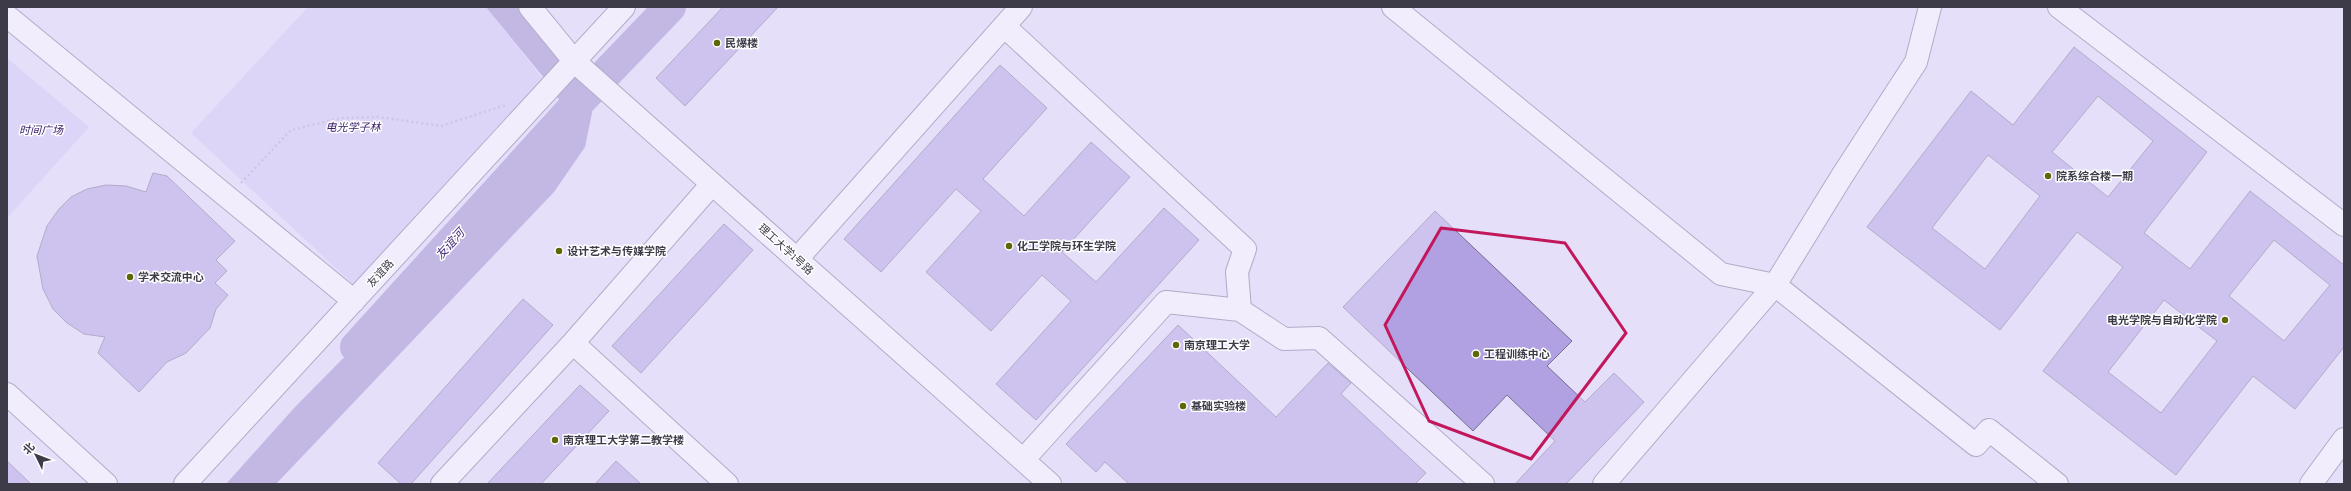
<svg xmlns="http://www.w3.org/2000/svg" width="2351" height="491" font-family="'Crimson Pro','Noto Sans SC',serif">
	<rect width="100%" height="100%" fill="#e5dffa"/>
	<path fill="#d3caf5" d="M 308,7 L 487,7 L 546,83 L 358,289 L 191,133 Z
		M 7,58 L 89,127 L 7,218 Z"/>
	<path fill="#9989c9" d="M 486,7 L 521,7 L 583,82 L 592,113 L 585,147 L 554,192 L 276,484 L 226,484 L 296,406 L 542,157 L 563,119 L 563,106 L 549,84 Z"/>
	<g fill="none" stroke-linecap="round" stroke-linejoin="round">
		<path stroke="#9989c9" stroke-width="32" d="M 356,347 L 574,107 L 670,7"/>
	</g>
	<path fill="#b1a1e3" stroke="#756f8c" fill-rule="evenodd" d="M 723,7 L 778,7 L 685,106 L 656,78 Z
		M 2074,47 L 2207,152 L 2144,233 L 2190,269 L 2250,191 L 2344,265 L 2344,347 L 2295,409 L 2253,376 L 2176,475 L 2043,371 L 2123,267 L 2077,232 L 2000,330 L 1867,227 L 1971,91 L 2013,125 ZM 2098,96 L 2153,141 L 2108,197 L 2052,152 ZM 1988,155 L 2040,196 L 1985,269 L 1932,228 ZM 2274,240 L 2330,285 L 2284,341 L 2229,296 ZM 2164,300 L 2217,341 L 2161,413 L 2108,372 Z
		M 1000,65 L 1047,108 L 983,179 L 1024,216 L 1091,142 L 1130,177 L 1062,252 L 1096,282 L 1164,208 L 1199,240 L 1036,420 L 996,384 L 1071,301 L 1042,275 L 991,331 L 926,272 L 981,211 L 956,189 L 881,272 L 844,239 Z
		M 153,173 L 167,176 L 235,241 L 216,260 L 227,271 L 215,283 L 228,295 L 216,309 L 210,328 L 186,353 L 167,362 L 139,392 L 98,353 L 105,337 L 84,334 L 67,323 L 53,309 L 43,289 L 37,256 L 47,226 L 59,209 L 71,197 L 87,189 L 106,185 L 126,186 L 146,192 Z
		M 1435,211 L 1572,341 L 1547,366 L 1585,402 L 1614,373 L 1644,402 L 1566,484 L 1515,484 L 1555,441 L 1507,395 L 1473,431 L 1343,307 Z
		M 724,224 L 753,250 L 641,373 L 612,346 Z
		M 523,299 L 553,325 L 411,484 L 401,484 L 378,463 Z
		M 1178,325 L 1276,417 L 1328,363 L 1351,383 L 1341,394 L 1426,473 L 1415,484 L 1129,484 L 1105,462 L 1096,472 L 1066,444 Z
		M 580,385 L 609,411 L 541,484 L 487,484 Z
		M 7,461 L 31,484 L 7,484 Z
		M 616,461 L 641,484 L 595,484 Z"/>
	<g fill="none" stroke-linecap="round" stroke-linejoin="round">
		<defs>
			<path id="minor" d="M 530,7 L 575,62 L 1050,484
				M 1393,7 L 1721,274 L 1775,285 L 1842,176 L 1916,62 L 1930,7
				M 2059,7 L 2344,225
				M 7,16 L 354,301
				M 1004,26 L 1245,249 L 1237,272 L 1240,310 L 1284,339 L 1319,338 L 1483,484
				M 797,259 L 1021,7
				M 573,343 L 727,484
				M 7,394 L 106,484
				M 1023,460 L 1166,302 L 1240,310
				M 185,484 L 624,7
				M 442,484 L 573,343 L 712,184
				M 1604,484 L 1775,285 L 1976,445 L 1989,430 L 2057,484
				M 2311,484 L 2344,439"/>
		</defs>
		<use href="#minor" stroke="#746e8b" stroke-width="24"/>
		<path stroke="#aeaac0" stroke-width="2.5" stroke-dasharray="2 3" stroke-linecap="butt" d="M 241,183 L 291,130 L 342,118 L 379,117 L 441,126 L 506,105"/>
		<use href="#minor" stroke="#fff" stroke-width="22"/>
	</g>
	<path d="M0 0H2351V491H0ZM 1441,228 L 1565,243 L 1626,333 L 1531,459 L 1429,421 L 1385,325 Z" fill="#e5dffa" fill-opacity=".55" fill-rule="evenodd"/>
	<path fill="none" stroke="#c2185b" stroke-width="3" stroke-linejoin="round" d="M 1441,228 L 1565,243 L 1626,333 L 1531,459 L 1429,421 L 1385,325 Z"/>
	<g fill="#5e6606" stroke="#fff" stroke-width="1.5">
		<circle cx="717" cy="43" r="4"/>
		<circle cx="2048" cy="176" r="4"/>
		<circle cx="1009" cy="246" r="4"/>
		<circle cx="559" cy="251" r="4"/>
		<circle cx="130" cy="277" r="4"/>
		<circle cx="2225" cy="320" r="4"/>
		<circle cx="1176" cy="345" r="4"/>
		<circle cx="1476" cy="354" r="4"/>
		<circle cx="1183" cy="406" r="4"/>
		<circle cx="555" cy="440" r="4"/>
	</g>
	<g text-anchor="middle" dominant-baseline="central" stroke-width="3" stroke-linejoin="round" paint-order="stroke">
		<g font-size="11" font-weight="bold" fill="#3d3b48" stroke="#fff" text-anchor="start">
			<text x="725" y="43">民爆楼</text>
			<text x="2056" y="176">院系综合楼一期</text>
			<text x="1017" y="246">化工学院与环生学院</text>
			<text x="567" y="251">设计艺术与传媒学院</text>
			<text x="138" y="277">学术交流中心</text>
			<text x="2217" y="320" text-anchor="end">电光学院与自动化学院</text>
			<text x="1184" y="345">南京理工大学</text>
			<text x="1484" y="354">工程训练中心</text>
			<text x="1191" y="406">基础实验楼</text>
			<text x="563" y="440">南京理工大学第二教学楼</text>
		</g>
		<g font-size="11" font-style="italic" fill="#371b66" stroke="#fff">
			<text x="353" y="127">电光学子林</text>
			<text x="41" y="130">时间广场</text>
		</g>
		<g font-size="11" fill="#3d3b48" stroke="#fff">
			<text transform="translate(786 249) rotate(42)">理工大学1号路</text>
			<text transform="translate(380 273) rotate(-47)">友谊路</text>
		</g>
		<g font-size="12" font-style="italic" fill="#462d79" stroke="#fff">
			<text transform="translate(450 244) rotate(-48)">友谊河</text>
		</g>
	</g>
	<rect width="2351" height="491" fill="none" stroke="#3d3b48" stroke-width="16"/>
	<g transform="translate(36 455) rotate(313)" stroke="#ffffff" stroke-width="3" paint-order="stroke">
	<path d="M0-3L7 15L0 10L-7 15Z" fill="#3d3b48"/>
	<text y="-6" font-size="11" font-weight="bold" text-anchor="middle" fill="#3d3b48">北</text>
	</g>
</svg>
